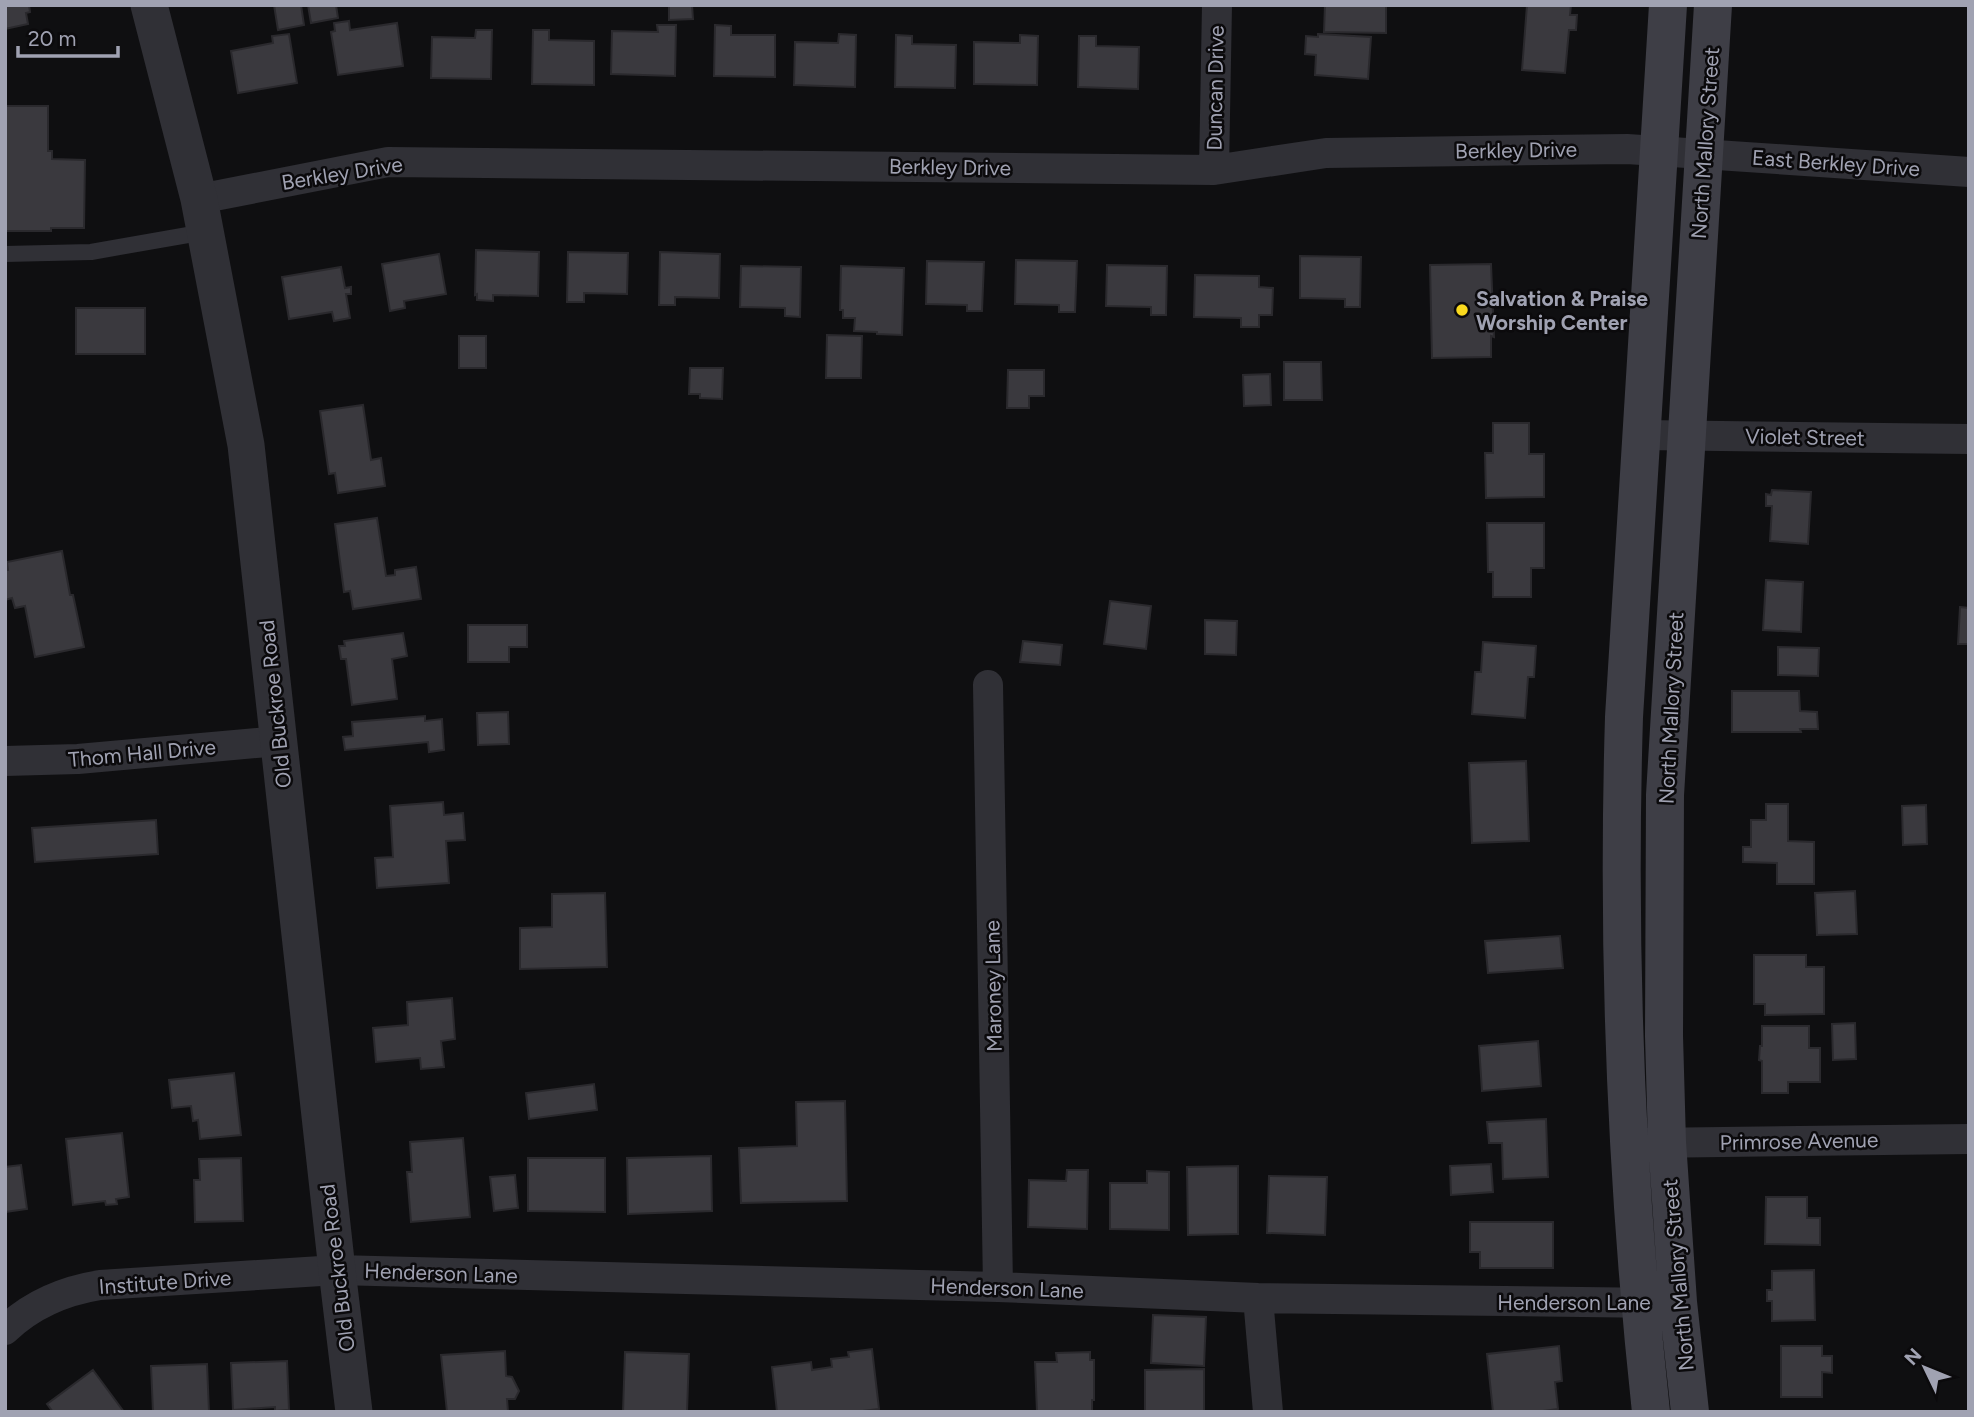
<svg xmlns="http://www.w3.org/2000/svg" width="1974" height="1417" font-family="Figtree,sans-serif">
	<rect width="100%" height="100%" fill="#0f0f11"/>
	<path fill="#3a393e" stroke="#2a292d" stroke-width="2" d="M 5,5 L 29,5 L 30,12 L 26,13 L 28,24 L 5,29 Z
		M 274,5 L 301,5 L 304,25 L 278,30 Z
		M 308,5 L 336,5 L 338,18 L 311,23 Z
		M 669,5 L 692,5 L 693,19 L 669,20 Z
		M 1325,5 L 1386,5 L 1386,33 L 1324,32 Z
		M 1527,5 L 1571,5 L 1570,15 L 1577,15 L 1576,30 L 1569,30 L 1565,73 L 1522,70 Z
		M 349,21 L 350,30 L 397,23 L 403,66 L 338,75 L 331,32 L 335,31 L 334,23 Z
		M 657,25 L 676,25 L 675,76 L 611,74 L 612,31 L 658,32 Z
		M 715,25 L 731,26 L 731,35 L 775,35 L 775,77 L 714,76 Z
		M 476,30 L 492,30 L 491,79 L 431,78 L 432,37 L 475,38 Z
		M 533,30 L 549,30 L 549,40 L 594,41 L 594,85 L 532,84 Z
		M 289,34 L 297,83 L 238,93 L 231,51 L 273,43 L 272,36 Z
		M 839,34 L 856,35 L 855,87 L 794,85 L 795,42 L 838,43 Z
		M 1318,34 L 1371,37 L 1368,79 L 1315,75 L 1316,55 L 1305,54 L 1306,36 L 1318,37 Z
		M 896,35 L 912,36 L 912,44 L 956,45 L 955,88 L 895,87 Z
		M 1020,35 L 1038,36 L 1037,85 L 974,84 L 974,42 L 1020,43 Z
		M 1079,36 L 1096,36 L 1096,46 L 1139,47 L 1138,89 L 1078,87 Z
		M 5,106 L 48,106 L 48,151 L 52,151 L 52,159 L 85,160 L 84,228 L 51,228 L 51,231 L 5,231 Z
		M 476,250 L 539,252 L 538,296 L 493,295 L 493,301 L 477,300 L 477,294 L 475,295 Z
		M 568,252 L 628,253 L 627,294 L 584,293 L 584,302 L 567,302 Z
		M 660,252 L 720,254 L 719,298 L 675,297 L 675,305 L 659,305 Z
		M 439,254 L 446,294 L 404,301 L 405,308 L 390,311 L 382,264 Z
		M 1300,256 L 1361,257 L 1360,307 L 1345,307 L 1345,299 L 1300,298 Z
		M 1016,260 L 1077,261 L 1075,312 L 1059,312 L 1059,305 L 1015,304 Z
		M 927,261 L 984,262 L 982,311 L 967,311 L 967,305 L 926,304 Z
		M 1491,264 L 1494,337 L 1491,336 L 1491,357 L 1432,358 L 1430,265 Z
		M 1107,265 L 1167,266 L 1166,315 L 1151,315 L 1151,307 L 1106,306 Z
		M 741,266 L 801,267 L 800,317 L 785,316 L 785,308 L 740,307 Z
		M 841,266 L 904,268 L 902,335 L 877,334 L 877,332 L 854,331 L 855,318 L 843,318 L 843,310 L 840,310 Z
		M 341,267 L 345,288 L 351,287 L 351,294 L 346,294 L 350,318 L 334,321 L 332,312 L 289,319 L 282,277 Z
		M 1195,275 L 1259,276 L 1259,287 L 1273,288 L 1272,315 L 1259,315 L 1259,327 L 1241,327 L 1241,318 L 1194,317 Z
		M 76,308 L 145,308 L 145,354 L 76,354 Z
		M 827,335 L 862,336 L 861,378 L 826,378 Z
		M 459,336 L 486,336 L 486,368 L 459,368 Z
		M 1284,362 L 1321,362 L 1322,400 L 1284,400 Z
		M 690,368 L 723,368 L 722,399 L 700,398 L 700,394 L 689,394 Z
		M 1008,370 L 1044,370 L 1044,396 L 1029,396 L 1029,408 L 1007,408 Z
		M 1270,374 L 1271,405 L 1244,406 L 1243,375 Z
		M 363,405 L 371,460 L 381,458 L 385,486 L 338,493 L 335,473 L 329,474 L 320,411 Z
		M 1493,423 L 1529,423 L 1529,454 L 1544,454 L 1544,497 L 1486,498 L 1485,453 L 1493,453 Z
		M 1772,490 L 1811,492 L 1808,544 L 1770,541 L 1772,506 L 1766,506 L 1766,494 L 1771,495 Z
		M 377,518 L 386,576 L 395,575 L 395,570 L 416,567 L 421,599 L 353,609 L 350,591 L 344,592 L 335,524 Z
		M 1487,523 L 1544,523 L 1544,568 L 1531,568 L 1531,597 L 1493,597 L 1493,572 L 1488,572 Z
		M 62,551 L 70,595 L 73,595 L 84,647 L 35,657 L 25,606 L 15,608 L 12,598 L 5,600 L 5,570 L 8,570 L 7,562 Z
		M 1766,580 L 1803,582 L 1801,632 L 1763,630 Z
		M 1110,601 L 1151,606 L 1146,649 L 1104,644 Z
		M 1960,607 L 1969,608 L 1969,644 L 1958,644 Z
		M 1205,620 L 1237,621 L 1236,655 L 1205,654 Z
		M 468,625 L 527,625 L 527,647 L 509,647 L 509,662 L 468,662 Z
		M 403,633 L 407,656 L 392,659 L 397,699 L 352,705 L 346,659 L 341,659 L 339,646 L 345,646 L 344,641 Z
		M 1023,641 L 1062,645 L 1060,665 L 1020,662 Z
		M 1483,642 L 1536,646 L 1534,677 L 1528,677 L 1525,718 L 1472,714 L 1475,672 L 1481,672 Z
		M 1778,647 L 1819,648 L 1818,676 L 1778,675 Z
		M 1732,691 L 1799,691 L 1800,711 L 1817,712 L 1818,729 L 1800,729 L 1801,732 L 1732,732 Z
		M 508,712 L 509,744 L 478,745 L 477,713 Z
		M 425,716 L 425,721 L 442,719 L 444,750 L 429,752 L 428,742 L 345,750 L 343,737 L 353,736 L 352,722 Z
		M 1526,761 L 1529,841 L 1472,843 L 1469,763 Z
		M 443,802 L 444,815 L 463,813 L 465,840 L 446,841 L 449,883 L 377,888 L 375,858 L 393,857 L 390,806 Z
		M 1766,804 L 1788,804 L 1788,841 L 1814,842 L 1814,884 L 1777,884 L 1777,863 L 1743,862 L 1743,847 L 1751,847 L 1751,820 L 1766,820 Z
		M 1926,805 L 1927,844 L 1903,845 L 1902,806 Z
		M 156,820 L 158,854 L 35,862 L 32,828 Z
		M 1855,891 L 1857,934 L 1817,935 L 1815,893 Z
		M 605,893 L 607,967 L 520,969 L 520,928 L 552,927 L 552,894 Z
		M 1560,936 L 1563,968 L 1488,973 L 1485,941 Z
		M 1754,955 L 1806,955 L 1806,967 L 1824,967 L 1824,1014 L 1765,1015 L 1765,1004 L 1754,1004 Z
		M 452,998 L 455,1039 L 441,1041 L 444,1067 L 421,1069 L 420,1058 L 376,1062 L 373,1028 L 408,1025 L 407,1002 Z
		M 1855,1023 L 1856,1059 L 1833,1060 L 1832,1024 Z
		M 1762,1026 L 1809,1026 L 1809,1048 L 1820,1048 L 1820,1082 L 1788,1082 L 1788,1093 L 1762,1093 L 1762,1061 L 1759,1060 L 1760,1046 L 1762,1046 Z
		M 1538,1041 L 1541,1086 L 1482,1091 L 1479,1046 Z
		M 234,1073 L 241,1135 L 200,1139 L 198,1120 L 193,1121 L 191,1106 L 172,1108 L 169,1080 Z
		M 594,1084 L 597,1110 L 529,1119 L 526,1093 Z
		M 845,1101 L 847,1201 L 741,1203 L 739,1148 L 797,1146 L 796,1102 Z
		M 1546,1119 L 1548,1177 L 1503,1179 L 1502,1143 L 1489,1143 L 1487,1122 Z
		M 122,1133 L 129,1197 L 116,1199 L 117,1204 L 106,1205 L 105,1201 L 73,1205 L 66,1139 Z
		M 463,1138 L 470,1217 L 411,1222 L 407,1172 L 412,1172 L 410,1142 Z
		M 711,1156 L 712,1211 L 628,1214 L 627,1158 Z
		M 241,1158 L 243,1221 L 195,1222 L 194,1180 L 200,1180 L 199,1159 Z
		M 528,1158 L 605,1158 L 605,1212 L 528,1211 Z
		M 1491,1164 L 1493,1192 L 1451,1195 L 1450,1166 Z
		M 21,1165 L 27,1209 L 5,1212 L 5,1167 Z
		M 1238,1166 L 1238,1234 L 1188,1235 L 1187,1167 Z
		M 1067,1170 L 1088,1170 L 1087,1229 L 1028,1227 L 1029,1180 L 1066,1181 Z
		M 1147,1171 L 1169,1172 L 1169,1230 L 1110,1229 L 1110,1183 L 1147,1183 Z
		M 515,1175 L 518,1208 L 494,1211 L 490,1177 Z
		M 1269,1176 L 1327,1177 L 1325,1235 L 1267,1233 Z
		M 1766,1197 L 1807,1197 L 1807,1218 L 1820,1218 L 1820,1245 L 1765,1244 Z
		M 1470,1222 L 1553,1222 L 1553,1268 L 1480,1268 L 1480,1252 L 1470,1252 Z
		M 1814,1270 L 1815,1320 L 1772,1321 L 1772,1301 L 1767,1301 L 1767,1290 L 1772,1290 L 1772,1271 Z
		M 1153,1315 L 1206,1317 L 1204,1366 L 1151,1363 Z
		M 1559,1346 L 1562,1381 L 1555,1382 L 1558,1409 L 1536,1412 L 1493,1412 L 1487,1354 Z
		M 1781,1346 L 1822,1346 L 1822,1356 L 1832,1356 L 1832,1373 L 1822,1372 L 1822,1397 L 1781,1397 Z
		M 872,1349 L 879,1409 L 854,1412 L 777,1412 L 772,1367 L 811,1362 L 812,1370 L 832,1367 L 831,1359 L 849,1357 L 848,1352 Z
		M 505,1351 L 506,1376 L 512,1377 L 519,1391 L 515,1399 L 507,1399 L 508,1412 L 447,1412 L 441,1355 Z
		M 625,1352 L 689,1354 L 687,1412 L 623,1412 Z
		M 1090,1352 L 1090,1360 L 1094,1360 L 1094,1400 L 1092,1400 L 1092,1411 L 1037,1412 L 1035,1362 L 1057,1362 L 1056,1353 Z
		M 287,1361 L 289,1410 L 275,1411 L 275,1407 L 233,1410 L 231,1363 Z
		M 207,1364 L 209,1412 L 153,1412 L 151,1366 Z
		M 1204,1369 L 1204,1412 L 1145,1412 L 1145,1370 Z
		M 93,1370 L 124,1412 L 53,1412 L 47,1404 Z"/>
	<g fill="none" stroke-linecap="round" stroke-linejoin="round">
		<path stroke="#303036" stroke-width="16" d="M 5,254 L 91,252 L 205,232"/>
		<path stroke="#303036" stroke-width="30" d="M 1214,170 L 1217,5
			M 199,199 L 388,162 L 1214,170 L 1326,153 L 1627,149 L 1969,172
			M 1642,435 L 1969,439
			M 988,685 L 998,1287
			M 5,761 L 78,759 L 279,741
			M 1646,1143 L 1969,1139
			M 1258,1298 L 1268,1412
			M 5,1330 C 32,1304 63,1291 100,1285 L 337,1270 L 998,1287 L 1258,1298 L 1660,1303"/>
		<path stroke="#303036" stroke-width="37" d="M 149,5 L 199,199 L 246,445 L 337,1270 L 354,1412"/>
		<path stroke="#3e3e46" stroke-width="38" d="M 1651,1412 C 1626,1181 1617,949 1624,717 L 1668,5
			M 1690,1412 L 1678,1302 L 1667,1142 L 1664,1036 L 1665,795 L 1713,5"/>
	</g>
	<circle fill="#f9d91e" stroke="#0b0a0c" stroke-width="2.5" cx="1462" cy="310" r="7"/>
	<g text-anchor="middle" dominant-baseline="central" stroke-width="5" stroke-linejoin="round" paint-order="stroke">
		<g font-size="21" fill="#a0a2b2" stroke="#0b0a0c">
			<text transform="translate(1215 88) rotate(-89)">Duncan Drive</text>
			<text transform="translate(1705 143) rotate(-86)">North Mallory Street</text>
			<text transform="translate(1516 150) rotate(-1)">Berkley Drive</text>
			<text transform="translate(1836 163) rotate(4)">East Berkley Drive</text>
			<text transform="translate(950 167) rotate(1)">Berkley Drive</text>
			<text transform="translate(342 173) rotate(-9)">Berkley Drive</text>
			<text transform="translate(1805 437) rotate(1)">Violet Street</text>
			<text transform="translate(275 704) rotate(-96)">Old Buckroe Road</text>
			<text transform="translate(1671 708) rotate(-87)">North Mallory Street</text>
			<text transform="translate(142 753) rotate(-5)">Thom Hall Drive</text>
			<text transform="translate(993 986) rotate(-91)">Maroney Lane</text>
			<text transform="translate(1799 1141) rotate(-1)">Primrose Avenue</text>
			<text transform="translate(337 1268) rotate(-97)">Old Buckroe Road</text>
			<text transform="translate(441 1273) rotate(2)">Henderson Lane</text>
			<text transform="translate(1678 1275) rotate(-95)">North Mallory Street</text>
			<text transform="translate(165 1282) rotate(-4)">Institute Drive</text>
			<text transform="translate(1007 1288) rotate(2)">Henderson Lane</text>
			<text x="1574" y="1302">Henderson Lane</text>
		</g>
		<g font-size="21" font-weight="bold" fill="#a0a2b2" stroke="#0b0a0c" text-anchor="start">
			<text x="1476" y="298">Salvation &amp; Praise<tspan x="1476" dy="24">Worship Center</tspan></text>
		</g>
	</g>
	<rect width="1974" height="1417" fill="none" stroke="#a0a2b2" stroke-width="14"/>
	<g transform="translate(1925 1368) rotate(313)" stroke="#0b0a0c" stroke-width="5" paint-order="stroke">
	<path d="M0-5L12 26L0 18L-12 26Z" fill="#a0a2b2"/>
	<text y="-10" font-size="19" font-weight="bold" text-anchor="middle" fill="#a0a2b2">N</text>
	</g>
	<path d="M18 46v10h100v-10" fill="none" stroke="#a0a2b2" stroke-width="3.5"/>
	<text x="28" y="46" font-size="21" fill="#a0a2b2" stroke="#0b0a0c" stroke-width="5" paint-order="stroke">20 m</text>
</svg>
